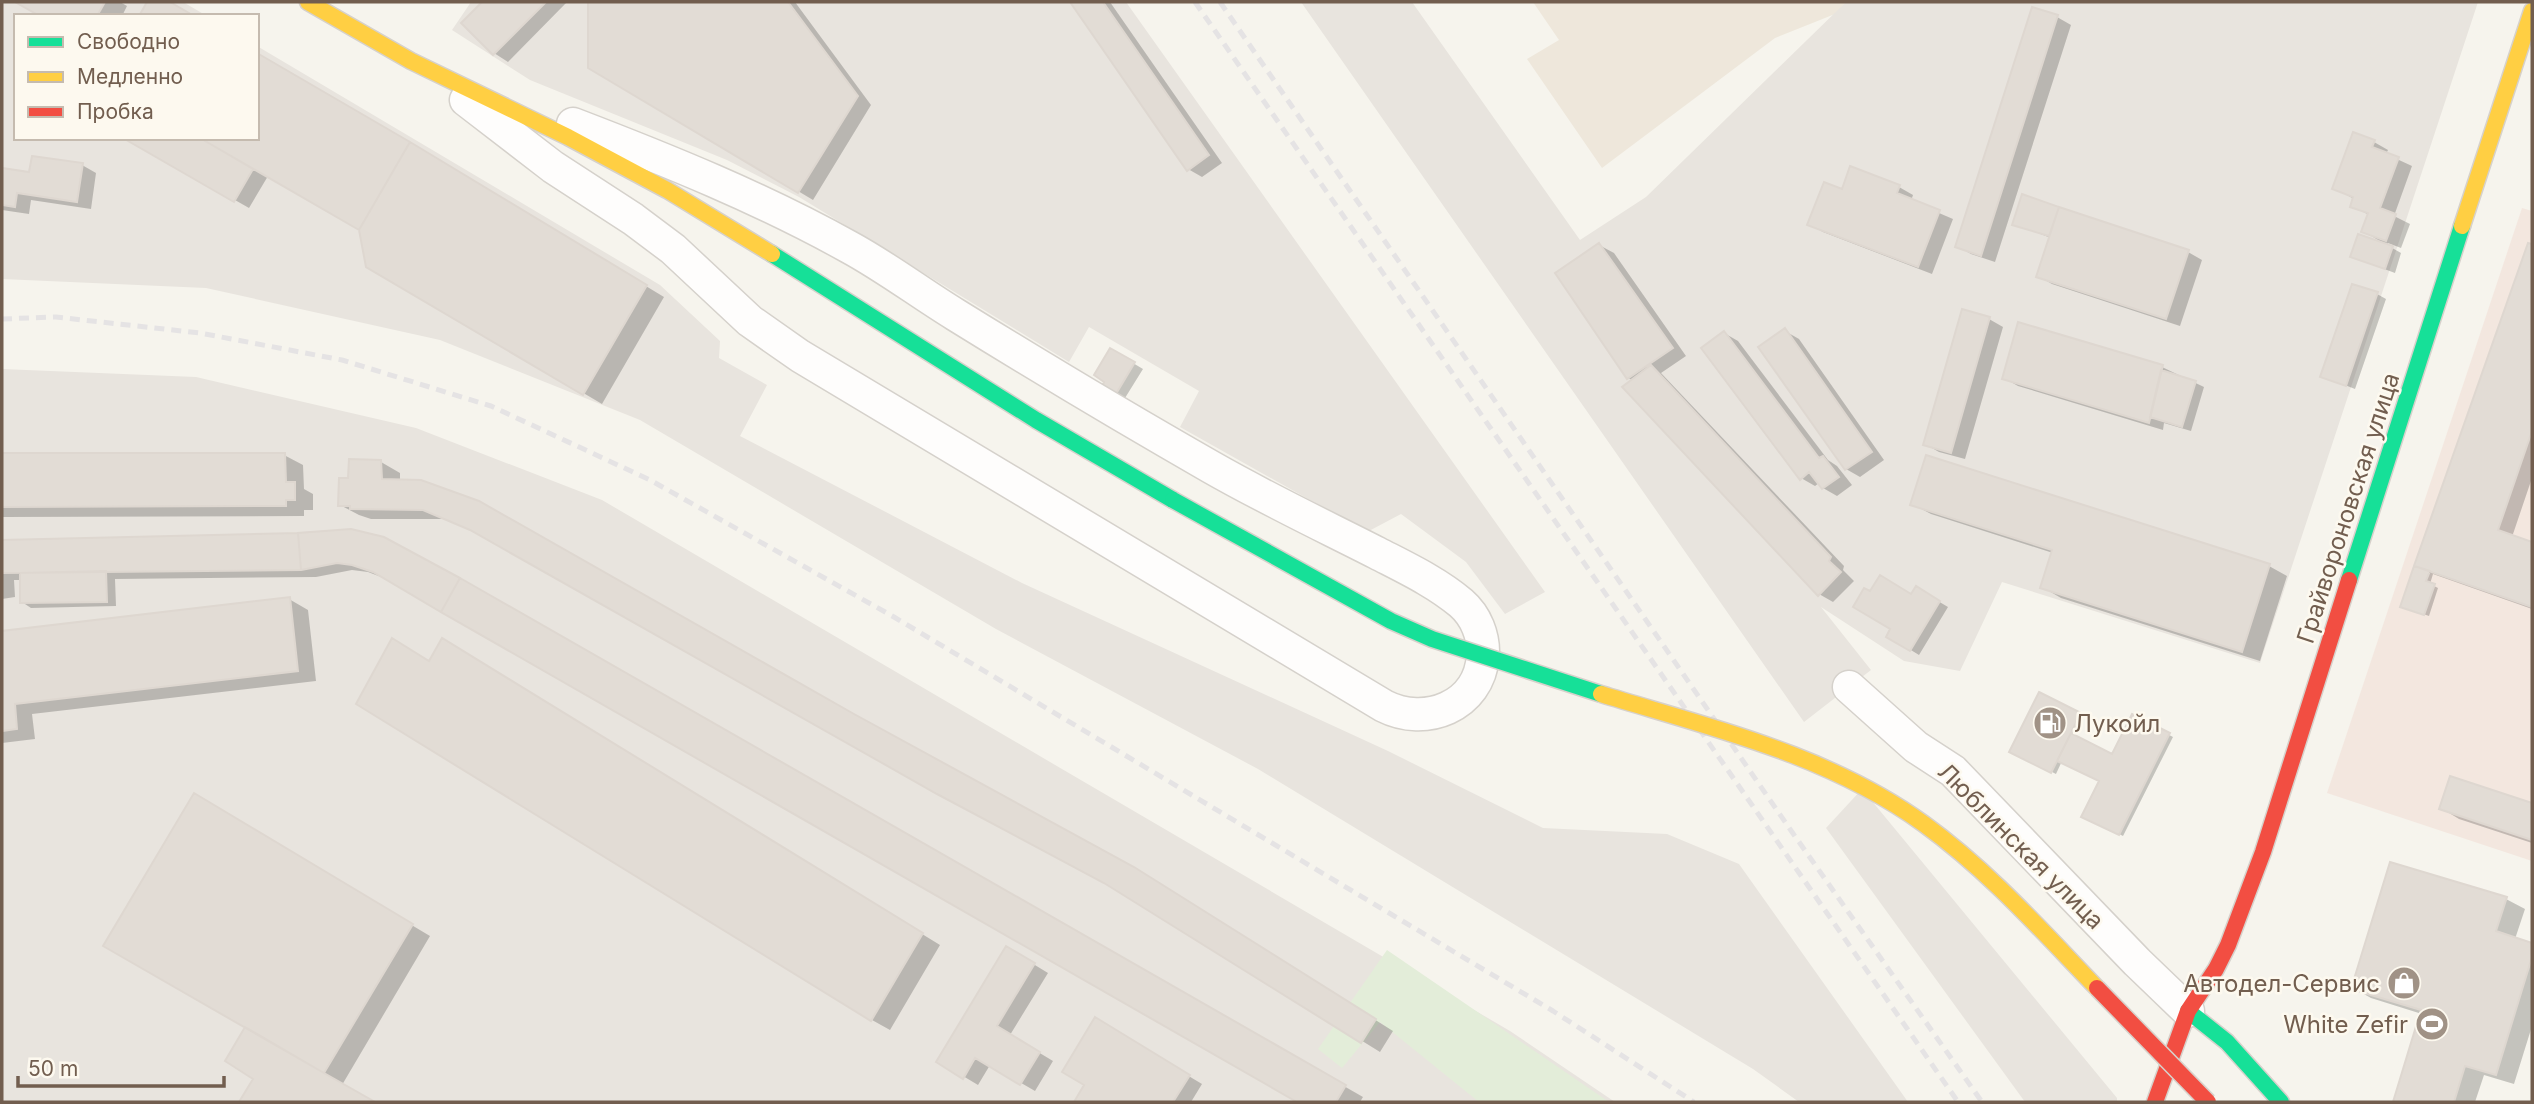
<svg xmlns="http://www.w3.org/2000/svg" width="2534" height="1104" font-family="Inter,sans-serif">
	<rect width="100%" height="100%" fill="#f6f4ed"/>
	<path fill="#eee7db" d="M 1533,2 L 1846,2 L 1835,14 L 1775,38 L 1602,168 L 1527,59 L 1559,40 Z"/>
	<path fill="#f3e7df" d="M 2522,208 L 2532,211 L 2532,861 L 2327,793 Z"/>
	<path fill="#e8e4de" d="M 2,2 L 183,2 L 207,16 L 16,16 L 16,138 L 257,138 L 257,46 L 660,285 L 720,341 L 719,358 L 767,385 L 740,436 L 1022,583 L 1388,751 L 1543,828 L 1667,834 L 1739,864 L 1908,1102 L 1799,1102 L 1753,1069 L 1258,769 L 996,629 L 640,420 L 440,340 L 206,288 L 2,279 Z
		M 471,2 L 1126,2 L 1545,592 L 1505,614 L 1466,562 L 1401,514 L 1367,532 L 1180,427 L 1199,391 L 1089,327 L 1069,362 L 799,197 L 727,160 L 530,80 L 452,30 Z
		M 1301,2 L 1412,2 L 1580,240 L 1646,197 L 1846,2 L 2478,2 L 2260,663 L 2002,582 L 1960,671 L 1904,661 L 1821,607 L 1871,670 L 1804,722 Z
		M 2,369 L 196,377 L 416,428 L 602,500 L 1510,1031 L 1615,1102 L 2,1102 Z
		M 1862,789 L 2117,1098 L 2117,1102 L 2025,1102 L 1826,828 Z"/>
	<path fill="#e3edd9" d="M 1387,950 L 1609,1102 L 1479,1102 L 1380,1022 L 1342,1068 L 1318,1049 Z"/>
	<path fill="#0003" d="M 18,2 L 120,2 L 127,6 L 122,16 L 43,16 Z
		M 484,2 L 567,2 L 508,62 L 494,53 L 463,23 Z
		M 590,2 L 795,2 L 871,105 L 813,200 L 590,67 Z
		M 1072,2 L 1110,2 L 1222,163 L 1202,177 L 1188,169 Z
		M 2057,17 L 2071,25 L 1995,262 L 1971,254 L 1957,246 Z
		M 126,138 L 257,138 L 429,155 L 664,297 L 602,404 L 368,266 L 361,229 L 268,176 L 249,208 Z
		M 2374,142 L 2388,150 L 2386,154 L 2412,166 L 2394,216 L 2410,224 L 2401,248 L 2388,243 L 2387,245 L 2401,253 L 2395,273 L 2352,257 L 2383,243 L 2363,231 L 2369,215 L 2352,206 L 2354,199 L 2334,188 Z
		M 82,165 L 96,173 L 91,209 L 31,200 L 29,214 L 2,210 L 2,170 L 31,174 Z
		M 1899,187 L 1913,195 L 1911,201 L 1953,219 L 1932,274 L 1823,232 L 1809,224 L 1843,191 Z
		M 2023,196 L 2188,252 L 2202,260 L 2180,326 L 2052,284 L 2038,276 L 2051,238 L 2014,224 Z
		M 1599,245 L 1614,253 L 1686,356 L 1661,373 L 1844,566 L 1843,570 L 1854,581 L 1833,602 L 1819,594 L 1634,381 L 1628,378 Z
		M 2529,245 L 2532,246 L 2532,478 L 2512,537 L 2532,544 L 2532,609 L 2433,574 L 2430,584 L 2438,588 L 2429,616 L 2406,608 Z
		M 2377,294 L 2386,299 L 2355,389 L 2322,376 Z
		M 1989,319 L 2003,327 L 1965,459 L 1939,452 L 1925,444 Z
		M 1785,331 L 1799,339 L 1884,460 L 1860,477 L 1846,469 Z
		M 1724,333 L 1738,341 L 1828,460 L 1837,466 L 1852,485 L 1837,496 L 1823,488 L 1819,483 L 1815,486 L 1801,478 Z
		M 1111,350 L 1143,369 L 1125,398 L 1104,385 Z
		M 2162,367 L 2204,387 L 2191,431 L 2164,423 L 2163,430 L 2018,386 L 2004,378 Z
		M 2,455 L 284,455 L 303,465 L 304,489 L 313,494 L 313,510 L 304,510 L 304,516 L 2,517 Z
		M 381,462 L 400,473 L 400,481 L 931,759 L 1152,880 L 1393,1031 L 1380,1052 L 1115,888 L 491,539 L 444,519 L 371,519 L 359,515 L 340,505 L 350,480 Z
		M 1912,504 L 2269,566 L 2287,576 L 2260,661 L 2061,598 L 2042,587 L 2053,553 L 1931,514 Z
		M 298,535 L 460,580 L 1363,1097 L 1360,1102 L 1300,1102 L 389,580 L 368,572 L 352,570 L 316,577 L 115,579 L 116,606 L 31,608 L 22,602 L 21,580 L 14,580 L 15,597 L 2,599 L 2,564 Z
		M 1916,588 L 1948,607 L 1919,655 L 1888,636 Z
		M 289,599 L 308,610 L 316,681 L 32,714 L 35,739 L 2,743 L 2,632 Z
		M 461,651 L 940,945 L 890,1030 L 872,1020 L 430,663 Z
		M 2040,694 L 2084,716 L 2074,737 L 2113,756 L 2133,716 L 2173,737 L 2123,836 L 2084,816 L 2102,781 L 2062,761 L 2056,774 L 2011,751 Z
		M 2451,778 L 2532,805 L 2532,843 L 2459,819 L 2441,808 Z
		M 195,796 L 430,936 L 342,1085 L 372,1102 L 241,1102 L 255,1078 L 248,1027 Z
		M 2506,899 L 2525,909 L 2515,939 L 2532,944 L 2532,1026 L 2514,1084 L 2484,1075 L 2475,1102 L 2395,1102 L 2422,1014 L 2371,998 L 2353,988 Z
		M 1007,948 L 1048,973 L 1010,1035 L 1053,1061 L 1035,1091 L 990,1065 L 978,1085 L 938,1061 Z
		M 1095,1020 L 1202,1084 L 1191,1102 L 1076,1102 L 1086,1085 Z"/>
	<path fill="#e2dcd5" stroke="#ded7d0" stroke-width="2" d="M 15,2 L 105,2 L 97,16 L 40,16 Z
		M 147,2 L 170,2 L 194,16 L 139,16 Z
		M 482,2 L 546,2 L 493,55 L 461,23 Z
		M 588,2 L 788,2 L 858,96 L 798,193 L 588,68 Z
		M 1070,2 L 1103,2 L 1209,155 L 1187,171 Z
		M 2032,7 L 2058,15 L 1981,256 L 1955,247 Z
		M 257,53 L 410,142 L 359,230 L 200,138 L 257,138 Z
		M 2353,132 L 2375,140 L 2372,147 L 2399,157 L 2380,208 L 2396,214 L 2386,241 L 2361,232 L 2368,213 L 2350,207 L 2353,197 L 2332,189 Z
		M 123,138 L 200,138 L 253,169 L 234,202 Z
		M 410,142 L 647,285 L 583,395 L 366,267 L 359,230 Z
		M 32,156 L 83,163 L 77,202 L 17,193 L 15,207 L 2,205 L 2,168 L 29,172 Z
		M 1850,166 L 1900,185 L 1897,193 L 1940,210 L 1918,267 L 1807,225 L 1824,182 L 1842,189 Z
		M 2022,194 L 2059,207 L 2049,236 L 2012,225 Z
		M 2059,207 L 2189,250 L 2166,319 L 2036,277 Z
		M 2358,234 L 2393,246 L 2385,269 L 2350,257 Z
		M 1599,243 L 1673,348 L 1627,379 L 1555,273 Z
		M 2528,243 L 2532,244 L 2532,431 L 2498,530 L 2532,542 L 2532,607 L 2414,566 Z
		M 2352,284 L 2378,292 L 2346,386 L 2320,377 Z
		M 1962,309 L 1990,317 L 1951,453 L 1923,445 Z
		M 2018,322 L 2163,365 L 2149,423 L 2002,379 Z
		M 1785,328 L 1872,452 L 1845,470 L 1758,347 Z
		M 1724,331 L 1819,458 L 1823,456 L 1839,477 L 1822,489 L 1809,472 L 1800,480 L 1701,348 Z
		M 1110,348 L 1135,362 L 1116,394 L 1102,386 L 1104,382 L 1094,375 Z
		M 1651,365 L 1831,557 L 1829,561 L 1841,572 L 1818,596 L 1622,387 Z
		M 2161,370 L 2196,381 L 2182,427 L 2150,417 Z
		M 2,453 L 285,453 L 286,482 L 295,482 L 295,500 L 286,500 L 286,506 L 2,507 Z
		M 1926,455 L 2270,564 L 2242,652 L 2040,588 L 2052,550 L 1910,505 Z
		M 349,459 L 381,460 L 382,479 L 421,480 L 479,501 L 854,714 L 1134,867 L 1376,1019 L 1361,1043 L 1104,883 L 937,794 L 470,530 L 423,510 L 350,509 L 350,506 L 338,506 L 339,478 L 348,478 Z
		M 351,529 L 384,537 L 460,578 L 441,612 L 373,572 L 352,565 L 337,563 L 301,570 L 298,533 Z
		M 298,533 L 301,570 L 2,573 L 2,540 Z
		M 2414,566 L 2430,571 L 2426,581 L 2435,584 L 2424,615 L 2400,607 Z
		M 106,571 L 107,602 L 20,603 L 20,573 Z
		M 1880,575 L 1911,594 L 1916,586 L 1940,601 L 1910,651 L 1886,637 L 1890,629 L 1853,607 L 1864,588 L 1870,591 Z
		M 460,578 L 1346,1085 L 1336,1102 L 1297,1102 L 441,612 Z
		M 290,597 L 298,671 L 15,704 L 17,729 L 2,731 L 2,631 Z
		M 392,638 L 429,661 L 442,638 L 923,933 L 871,1021 L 356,704 Z
		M 2039,692 L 2081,713 L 2051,773 L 2009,752 Z
		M 2132,714 L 2170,733 L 2119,835 L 2081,817 L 2099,781 L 2057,761 L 2071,733 L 2112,754 Z
		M 2450,776 L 2532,803 L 2532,840 L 2439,809 Z
		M 194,793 L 413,924 L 324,1073 L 103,946 Z
		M 2390,862 L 2507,897 L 2496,931 L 2532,943 L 2532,957 L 2496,1075 L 2465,1066 L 2454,1102 L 2393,1102 L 2421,1010 L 2351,989 Z
		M 1006,946 L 1035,963 L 997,1026 L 1040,1052 L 1020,1085 L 975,1058 L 963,1079 L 936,1062 Z
		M 1095,1017 L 1190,1075 L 1173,1102 L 1074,1102 L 1084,1085 L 1062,1072 Z
		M 245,1027 L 324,1073 L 375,1102 L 239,1102 L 253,1079 L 225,1061 Z"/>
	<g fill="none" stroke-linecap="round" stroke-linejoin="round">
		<defs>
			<path id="street" d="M 466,100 L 553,167 L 633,219 L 673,249 L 750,321 L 800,356 L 1384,706 C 1425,727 1479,707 1483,656 C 1484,636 1476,616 1461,603 C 1436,582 1406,568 1377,553 C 1322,525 1265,498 1211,467 C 1125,418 1040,367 956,315 C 920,293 886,267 849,247 C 761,198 667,160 573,124
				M 1849,687 L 1916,747 L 1953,771 L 2137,962 L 2188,1011"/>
			<path id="fast" d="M 772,254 L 1036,420 L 1173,500
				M 2349,580 L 2462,226
				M 2188,1011 L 2227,1042 L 2281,1102"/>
			<path id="slow" d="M 308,2 L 411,61 L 568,137 L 667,190 L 772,254
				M 2462,226 L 2532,11"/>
			<path id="jam" d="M 2155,1102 L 2188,1011 L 2216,969 L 2228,945 L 2263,852 L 2349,580"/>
		</defs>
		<use href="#street" stroke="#d5d1cb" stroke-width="35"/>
		<use href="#fast" stroke="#d6d1cb" stroke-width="19"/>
		<use href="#slow" stroke="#d6d1cb" stroke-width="19"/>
		<use href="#jam" stroke="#d6d1cb" stroke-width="19"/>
		<use href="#street" stroke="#fefdfc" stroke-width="32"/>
		<use href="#fast" stroke="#16e098" stroke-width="16"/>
		<use href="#slow" stroke="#ffcf43" stroke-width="16"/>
		<use href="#jam" stroke="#f24e42" stroke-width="16"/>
		<path stroke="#e5e3e4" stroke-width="5" stroke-dasharray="10 7" stroke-linecap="butt" d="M 1195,2 L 1958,1102
			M 1220,2 L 1792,832 L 1982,1102
			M 2,319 L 56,317 L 200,333 L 342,360 L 491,406 L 650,480 L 894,617 L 1553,1011 L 1694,1102"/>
		<defs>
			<path id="fast-bridge" d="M 1173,500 L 1391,621 L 1432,639 L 1601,694"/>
			<path id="slow-bridge" d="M 1601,694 C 1712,728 1829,755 1924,824 C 1989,871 2042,931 2097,988"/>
			<path id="jam-bridge" d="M 2097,988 L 2208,1102"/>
		</defs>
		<use href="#fast-bridge" stroke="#d7d1cb" stroke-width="19" stroke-linecap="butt"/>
		<use href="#slow-bridge" stroke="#d7d1cb" stroke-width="19" stroke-linecap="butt"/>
		<use href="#jam-bridge" stroke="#d7d1cb" stroke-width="19" stroke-linecap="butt"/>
		<use href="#fast-bridge" stroke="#16e098" stroke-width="16"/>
		<use href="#slow-bridge" stroke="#ffcf43" stroke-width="16"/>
		<use href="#jam-bridge" stroke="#f24e42" stroke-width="16"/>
	</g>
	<defs>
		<symbol id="fuel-disc" viewBox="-11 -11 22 22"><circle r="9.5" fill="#a09286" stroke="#fdf9ef"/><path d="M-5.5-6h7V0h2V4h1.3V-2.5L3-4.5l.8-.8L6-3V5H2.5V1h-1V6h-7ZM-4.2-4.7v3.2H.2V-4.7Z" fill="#fff"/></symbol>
		<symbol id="shop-disc" viewBox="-11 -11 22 22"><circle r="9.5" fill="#a09286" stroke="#fdf9ef"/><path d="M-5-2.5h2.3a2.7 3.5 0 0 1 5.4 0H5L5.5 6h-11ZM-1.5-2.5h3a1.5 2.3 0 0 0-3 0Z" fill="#fff"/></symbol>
		<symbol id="stadium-disc" viewBox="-11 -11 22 22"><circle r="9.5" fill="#a09286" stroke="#fdf9ef"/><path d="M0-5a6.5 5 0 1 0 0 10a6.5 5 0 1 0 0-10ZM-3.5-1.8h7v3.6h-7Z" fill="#fff"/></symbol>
	</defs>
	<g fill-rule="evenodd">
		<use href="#fuel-disc" x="2031" y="704" width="38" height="38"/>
		<use href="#shop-disc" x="2385" y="964" width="38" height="38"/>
		<use href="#stadium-disc" x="2413" y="1005" width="38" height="38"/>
	</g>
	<g text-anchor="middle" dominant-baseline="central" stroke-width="5" stroke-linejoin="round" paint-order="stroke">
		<g font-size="24" fill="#725e4f" stroke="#fdf9ef">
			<text transform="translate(2348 508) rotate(-72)">Грайвороновская улица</text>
			<text transform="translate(2021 846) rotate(45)">Люблинская улица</text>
		</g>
		<g font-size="24" fill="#725e4f" stroke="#fdf9ef" text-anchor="end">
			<text x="2074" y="723" text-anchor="start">Лукойл</text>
			<text x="2380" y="983">Автодел-Сервис</text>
			<text x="2408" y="1024">White Zefir</text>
		</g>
	</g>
	<rect width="2534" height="1104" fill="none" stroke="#725e4f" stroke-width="7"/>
	<rect x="14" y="14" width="245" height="126" fill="#fdf9ef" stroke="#c5bbaf" stroke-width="2"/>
	<rect x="28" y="37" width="35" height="10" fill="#16e098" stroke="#c5bbaf" stroke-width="2"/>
	<text x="77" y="49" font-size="21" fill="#725e4f">Свободно</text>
	<rect x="28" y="72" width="35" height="10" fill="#ffcf43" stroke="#c5bbaf" stroke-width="2"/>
	<text x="77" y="84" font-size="21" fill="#725e4f">Медленно</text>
	<rect x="28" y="107" width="35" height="10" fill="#f24e42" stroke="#c5bbaf" stroke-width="2"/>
	<text x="77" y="119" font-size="21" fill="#725e4f">Пробка</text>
	<path d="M18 1076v10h206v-10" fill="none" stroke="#725e4f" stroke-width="3.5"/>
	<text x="28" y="1076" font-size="21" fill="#725e4f" stroke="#fdf9ef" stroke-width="5" paint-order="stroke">50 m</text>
</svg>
